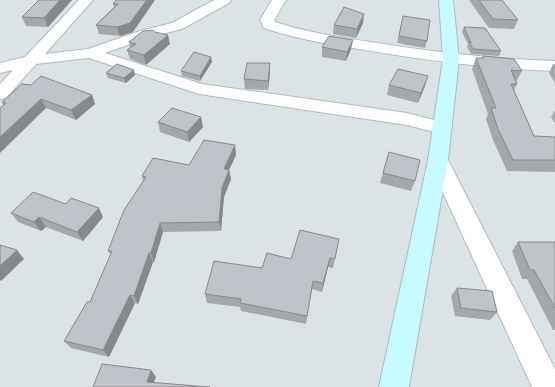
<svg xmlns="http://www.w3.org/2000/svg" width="555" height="387" font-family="Inter,sans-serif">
	<rect width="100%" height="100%" fill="#dce3e7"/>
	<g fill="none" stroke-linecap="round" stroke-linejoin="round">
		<defs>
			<path id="street" d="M 79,0 L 93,0 L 45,54 L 88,49 L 140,31 L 172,23 L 214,0 L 231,0 L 229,3 L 182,29 L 150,37 L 105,53 L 202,84 L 407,113 L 449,124 L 452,128 L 449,132 L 442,134 L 407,125 L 199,94 L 89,58 L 36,64 L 6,98 L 0,99 L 0,84 L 13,70 L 0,73 L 0,63 L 25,57 Z
				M 272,0 L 286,0 L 274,20 L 275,22 C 306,32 338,37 370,42 C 432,52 493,59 555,61 L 555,71 C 493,69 432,61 371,51 C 335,45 299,40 264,28 L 260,20 Z
				M 438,153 L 445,155 L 448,160 L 555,369 L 555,387 L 532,387 L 428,160 L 431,155 Z"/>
			<path id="secondary" d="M 439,0 L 453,0 L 459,59 L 448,160 L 409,387 L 379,387 L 428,160 L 443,59 Z"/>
		</defs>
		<use href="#street" stroke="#b2b9bd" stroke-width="2"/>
		<use href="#secondary" stroke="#b2b9bd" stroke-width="2"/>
		<use href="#street" fill="#fff" fill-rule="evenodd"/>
		<use href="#secondary" fill="#c7fafe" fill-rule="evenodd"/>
	</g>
	<path fill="#a4a7ac" d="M 39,0 L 72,0 L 48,27 L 26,26 L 22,17 Z
		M 116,0 L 133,32 L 120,36 L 99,34 L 96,25 L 114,7 L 113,4 Z
		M 469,0 L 502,0 L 518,20 L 514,29 L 489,28 Z
		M 403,16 L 427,41 L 425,48 L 397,43 Z
		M 363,23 L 356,38 L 333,34 L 334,25 Z
		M 464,27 L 501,51 L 499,56 L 471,54 L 467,47 L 468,44 L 462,32 Z
		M 155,32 L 170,44 L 146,65 L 130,59 L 127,50 L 130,48 L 129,42 Z
		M 322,47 L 351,49 L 346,61 L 322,57 Z
		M 483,56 L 522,71 L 516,82 L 517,84 L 514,90 L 534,136 L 555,137 L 555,172 L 507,171 L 493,140 L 486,119 L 488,114 L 472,69 L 476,58 L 482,58 Z
		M 211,57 L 212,62 L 200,81 L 182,76 L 181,71 Z
		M 553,64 L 555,64 L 555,83 L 549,73 Z
		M 106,73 L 135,75 L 126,83 L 108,78 Z
		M 270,73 L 268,90 L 245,89 L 244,79 Z
		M 389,85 L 425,86 L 418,103 L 387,95 Z
		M 92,95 L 95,104 L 76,120 L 46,108 L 3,105 L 2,102 Z
		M 555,110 L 555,123 L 551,117 Z
		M 158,122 L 203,127 L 189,142 L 160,132 Z
		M 235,145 L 236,155 L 229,170 L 231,179 L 224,197 L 221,231 L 163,232 L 154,262 L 153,262 L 138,304 L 135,303 L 109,357 L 71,348 L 64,341 L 90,302 L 111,255 L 108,251 L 143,181 L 142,176 L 189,165 Z
		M 383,173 L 415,181 L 411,191 L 380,183 Z
		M 11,213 L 103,217 L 83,241 L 46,227 L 41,231 L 18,222 Z
		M 339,239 L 333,268 L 328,267 L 322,292 L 312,289 L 306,324 L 241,311 L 240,307 L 207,303 L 205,294 L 262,268 L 291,259 Z
		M 518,242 L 555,242 L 555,330 L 553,330 L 527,279 L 522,279 L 512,251 Z
		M 457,288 L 497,312 L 490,320 L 455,316 L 451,296 Z"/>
	<path fill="#86888c" d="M 60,0 L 72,0 L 48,27 L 44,18 Z
		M 147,0 L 155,0 L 133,32 L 120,36 L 117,27 Z
		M 364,14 L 363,23 L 356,38 L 357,29 Z
		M 168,35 L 170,44 L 146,65 L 144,55 Z
		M 353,40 L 351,49 L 346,61 L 347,52 Z
		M 211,57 L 212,62 L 200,81 L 200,76 Z
		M 270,63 L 270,73 L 268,90 L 268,81 Z
		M 134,70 L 135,75 L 126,83 L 124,78 Z
		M 428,76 L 425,86 L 418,103 L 421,93 Z
		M 92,95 L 95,104 L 76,120 L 71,110 Z
		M 41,99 L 46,108 L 0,153 L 0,137 Z
		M 201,117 L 203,127 L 189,142 L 187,132 Z
		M 235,145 L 236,155 L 225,178 L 224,169 Z
		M 229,170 L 231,179 L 224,197 L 221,231 L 219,222 L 222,188 Z
		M 99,208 L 103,217 L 83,241 L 77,232 Z
		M 39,217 L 46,227 L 41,231 L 34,222 Z
		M 160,223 L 163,232 L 154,262 L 151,253 Z
		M 17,250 L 24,259 L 1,281 L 0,280 L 0,266 Z
		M 149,253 L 153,262 L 138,304 L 134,296 Z
		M 330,258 L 328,267 L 322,292 L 323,283 Z
		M 130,295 L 135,303 L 109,357 L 103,350 Z
		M 151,370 L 156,377 L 152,387 L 147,382 Z"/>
	<path fill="#bfc2c8" stroke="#86888c" d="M 39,0 L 60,0 L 44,18 L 22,17 Z
		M 116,0 L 147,0 L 130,23 L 117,27 L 96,25 L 118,4 L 113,4 Z
		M 479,0 L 502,0 L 518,20 L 493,19 Z
		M 344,7 L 364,14 L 357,29 L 334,25 Z
		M 403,16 L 430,20 L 427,41 L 399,36 Z
		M 464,27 L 485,28 L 501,51 L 473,49 L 469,42 L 471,43 Z
		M 153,30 L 155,32 L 168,35 L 144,55 L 127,50 L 136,44 L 129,42 L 143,31 Z
		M 329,36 L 353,40 L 347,52 L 322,47 Z
		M 194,52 L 211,57 L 200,76 L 181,71 Z
		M 483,56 L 514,59 L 522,71 L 511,70 L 517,84 L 511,84 L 534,136 L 555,137 L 555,160 L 513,160 L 498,129 L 491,108 L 496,108 L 476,58 L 484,58 Z
		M 247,63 L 270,63 L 268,81 L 244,79 Z
		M 117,64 L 134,70 L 124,78 L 106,73 Z
		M 398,69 L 428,76 L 421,93 L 389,85 Z
		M 41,76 L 92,95 L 71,110 L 41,99 L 0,137 L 0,108 L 6,103 L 2,102 L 22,84 L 31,85 Z
		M 172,108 L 201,117 L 187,132 L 158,122 Z
		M 204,140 L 235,145 L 224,169 L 229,170 L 222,188 L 219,222 L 160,223 L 151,253 L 149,253 L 134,296 L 130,295 L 103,350 L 64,341 L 87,302 L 90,302 L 112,251 L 108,251 L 124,210 L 146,177 L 142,176 L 153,158 L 189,165 Z
		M 389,152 L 420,160 L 415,181 L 383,173 Z
		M 33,192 L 66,204 L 71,198 L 99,208 L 77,232 L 39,217 L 34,222 L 11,213 Z
		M 300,230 L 339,239 L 335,259 L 330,258 L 323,283 L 313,281 L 307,316 L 240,303 L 241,299 L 205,294 L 214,261 L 262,268 L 267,253 L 291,259 Z
		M 518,242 L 555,242 L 555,308 L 534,270 L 530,270 Z
		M 0,245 L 17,250 L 0,266 Z
		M 457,288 L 492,291 L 497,312 L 461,308 Z
		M 102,364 L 151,370 L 147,382 L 210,387 L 93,387 Z"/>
</svg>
